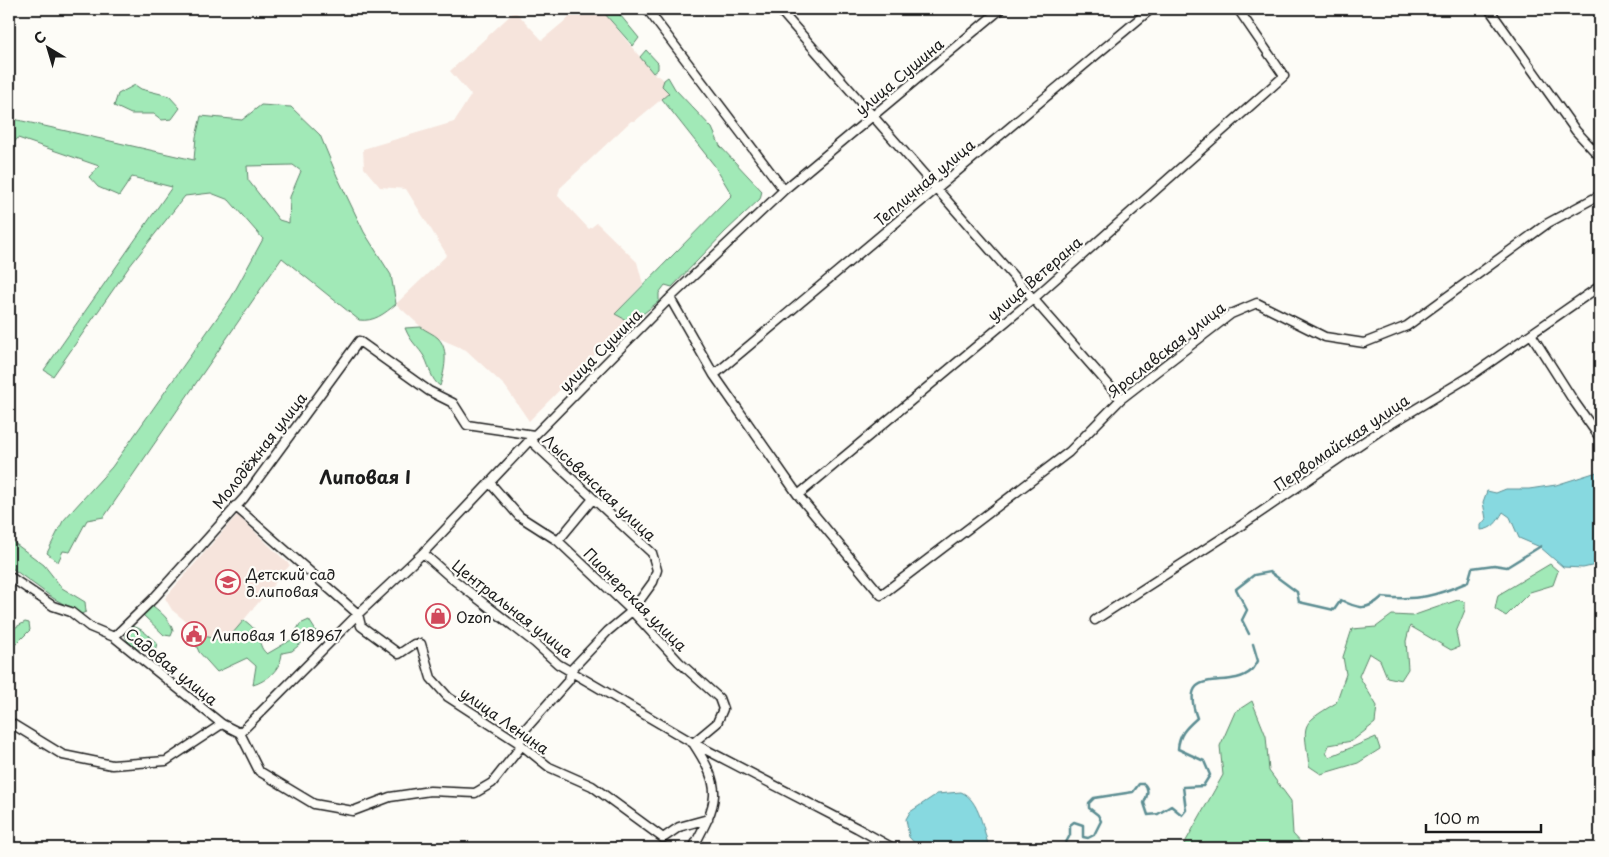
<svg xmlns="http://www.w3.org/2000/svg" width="1609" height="857" font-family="'Playpen Sans',sans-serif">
	<rect width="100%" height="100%" fill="#fdfcf7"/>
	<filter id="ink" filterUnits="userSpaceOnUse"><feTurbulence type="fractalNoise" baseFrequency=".02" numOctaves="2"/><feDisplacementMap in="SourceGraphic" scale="10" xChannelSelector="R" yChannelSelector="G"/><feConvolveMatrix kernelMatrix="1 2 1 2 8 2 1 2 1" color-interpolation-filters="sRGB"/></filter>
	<g filter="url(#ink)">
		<path fill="#f6e4dc" d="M 579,9 L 609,9 L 605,14 L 653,73 L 664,80 L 662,86 L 669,93 L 635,121 L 631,121 L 560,188 L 558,196 L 589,229 L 597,223 L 637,262 L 643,284 L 615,314 L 628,321 L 529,421 L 505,386 L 466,350 L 429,334 L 396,304 L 447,255 L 406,189 L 380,187 L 364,168 L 363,149 L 454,122 L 471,95 L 450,71 L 515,11 L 542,40 Z
			M 237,515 L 290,565 L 226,641 L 204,636 L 172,610 L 165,598 Z"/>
		<path fill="#a1e9b7" stroke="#5e826a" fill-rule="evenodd" d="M 609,9 L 616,10 L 639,38 L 633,46 L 605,14 Z
			M 646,50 L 658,63 L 658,69 L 653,73 L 640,57 Z
			M 668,77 L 675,89 L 712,128 L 720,146 L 762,191 L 760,199 L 725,232 L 672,287 L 665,285 L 659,293 L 659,301 L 638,318 L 628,321 L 615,314 L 732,195 L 714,165 L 662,99 L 669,93 L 662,86 L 664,80 Z
			M 135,85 L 141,89 L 169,96 L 180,108 L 172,119 L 162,120 L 154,114 L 131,114 L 114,106 L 118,94 Z
			M 261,105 L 291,107 L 320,135 L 337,176 L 364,232 L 391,275 L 396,304 C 384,314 374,322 359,320 L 282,258 L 104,517 L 87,520 L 70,552 L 63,551 L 58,562 L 47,553 L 63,521 L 112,467 L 231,298 L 263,239 L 229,200 L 211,193 L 185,196 L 129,267 L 53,376 L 44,370 L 172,187 L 132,177 L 119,196 L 98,187 L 89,177 L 99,166 L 18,138 L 9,148 L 9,118 L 194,160 L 196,137 L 201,116 L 242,120 ZM 247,166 L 293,165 L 301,171 L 290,197 L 289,223 L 279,220 L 248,180 Z
			M 421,327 C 426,331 434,334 438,338 C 450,350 444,372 440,386 C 431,380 430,368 425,358 C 418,346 411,343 405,328 Z
			M 9,539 L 44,565 L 62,588 L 85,602 L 86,612 L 81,614 L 53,598 L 9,566 Z
			M 1550,564 L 1558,571 L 1553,585 L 1530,592 L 1506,616 L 1495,609 L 1498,595 Z
			M 1458,600 L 1465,602 L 1465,610 L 1456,632 L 1459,647 L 1451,650 L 1410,626 L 1406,641 L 1408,669 L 1401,680 L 1387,677 L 1380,660 L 1369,653 L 1359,676 L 1377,706 L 1375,723 L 1352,741 L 1329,745 L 1326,753 L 1329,757 L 1376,737 L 1380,749 L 1358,763 L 1321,774 L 1309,766 C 1304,723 1298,726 1336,703 L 1346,674 L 1343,657 L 1352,629 L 1376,627 L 1392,615 L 1412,616 Z
			M 153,606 C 162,613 170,620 173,631 L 171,636 L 164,635 L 143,615 L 149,607 Z
			M 244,620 C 249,624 256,629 258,636 C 261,644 260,648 267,654 L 291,640 L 300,624 L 309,620 L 316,631 L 292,651 L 282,653 C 281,669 267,681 253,685 L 256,666 L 247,658 L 217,672 L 199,652 L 196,645 L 204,636 L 226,641 Z
			M 25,622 L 29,623 L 30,630 L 13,647 L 9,648 L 9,631 Z
			M 130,626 C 142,627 148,636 157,643 L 155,651 C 142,653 124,645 125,631 Z
			M 1252,701 L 1266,736 L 1269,771 L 1291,801 L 1293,834 L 1306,848 L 1182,848 L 1223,775 L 1220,746 L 1235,712 Z"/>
		<path fill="#87d9e0" stroke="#5c8d92" d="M 1600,471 L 1600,564 L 1583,568 L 1563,567 L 1540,547 L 1519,538 L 1510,517 L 1503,512 C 1497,522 1493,529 1481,530 L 1481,525 L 1486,519 L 1483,502 L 1487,491 L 1496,493 L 1506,489 L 1529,489 L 1556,485 Z
			M 961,792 C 979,799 984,831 989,848 L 919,848 L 909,837 L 906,819 L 910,812 L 937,794 Z"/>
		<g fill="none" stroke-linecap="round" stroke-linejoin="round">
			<path stroke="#5c8d92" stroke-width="2.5" d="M 1249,634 L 1242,620 L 1247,610 L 1236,589 L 1254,575 L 1270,572 L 1297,592 L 1299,602 L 1334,610 L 1341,600 C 1358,609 1367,611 1382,597 C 1417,601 1436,596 1468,582 L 1472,568 L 1494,565 L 1507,567 L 1541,546
				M 1063,848 L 1070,835 L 1070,825 L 1074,822 L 1083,825 L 1083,837 L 1088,838 L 1094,835 L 1101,821 L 1098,815 L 1089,808 L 1089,803 L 1094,798 L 1133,792 L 1139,784 L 1144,784 C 1150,790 1147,796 1144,803 L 1148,815 L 1158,814 L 1171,806 L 1182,815 L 1186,810 L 1183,787 L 1203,786 L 1210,775 L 1204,761 L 1178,749 C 1179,734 1186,728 1197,718 C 1177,663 1229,691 1251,671 C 1254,669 1256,664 1258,661 L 1253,644"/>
			<defs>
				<path id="minor" d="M 647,9 L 784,190
					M 779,9 L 1121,399
					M 1489,9 L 1576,131 L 1600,157
					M 670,298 L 714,375 L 798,495 L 881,595 L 1069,452 L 1121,399 L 1231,314 L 1257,303 L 1325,337 L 1364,343 L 1407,326 L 1548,223 L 1600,195
					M 1531,334 L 1573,400 L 1600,438
					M 714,375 L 1151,9
					M 490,483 L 519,516 L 558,541 L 632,611 L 679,662 L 719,698 L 723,709 L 717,723 L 693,743 C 724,790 718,801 693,848
					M 798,495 L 1032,300 L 1284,76 L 1238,9
					M 235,506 L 358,614 L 361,626 L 399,654 L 414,644 L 421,644 L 431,678 L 448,697 L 519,743 L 549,767 L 592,786 L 663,838 L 679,827 L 708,819
					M 558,541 L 592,500
					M 423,553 L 450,577 L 535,643 L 558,664 L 693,743 L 857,828 L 893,848
					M 9,576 L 53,606 L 71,612 L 90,627 L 114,637 L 222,724 L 240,733
					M 1095,620 L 1233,531 L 1384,428 L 1469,377 L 1600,286
					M 114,637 L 153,599 L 244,498 L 359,341 L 429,391 L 453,403 L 467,425 L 534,435
					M 9,722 L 63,755 L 112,765 L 166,761 L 222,724
					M 240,733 L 358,614 L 423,553 L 530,440 L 670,298 L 784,190 L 1001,9
					M 240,733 L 259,771 L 314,804 L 353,811 L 390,797 L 430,791 L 475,793 L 492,783 L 519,749 L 521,734 L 569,680 L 571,670 L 608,631 L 632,611 L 653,582 L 657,570 L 652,553 L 530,440"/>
			</defs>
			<use href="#minor" stroke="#1c1c1c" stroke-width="11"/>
			<use href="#minor" stroke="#fdfcf7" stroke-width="8"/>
		</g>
	</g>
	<defs>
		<symbol id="school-ring" viewBox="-11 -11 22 22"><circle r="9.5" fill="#fdfcf7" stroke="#d1495b" stroke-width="1.5"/><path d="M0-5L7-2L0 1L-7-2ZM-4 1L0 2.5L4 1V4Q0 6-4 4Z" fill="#d1495b"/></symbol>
		<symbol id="shop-ring" viewBox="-11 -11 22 22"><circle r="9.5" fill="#fdfcf7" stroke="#d1495b" stroke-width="1.5"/><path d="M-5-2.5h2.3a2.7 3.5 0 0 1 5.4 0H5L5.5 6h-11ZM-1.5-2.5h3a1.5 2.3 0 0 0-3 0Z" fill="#d1495b"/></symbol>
		<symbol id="civic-ring" viewBox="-11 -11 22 22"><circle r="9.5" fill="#fdfcf7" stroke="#d1495b" stroke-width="1.5"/><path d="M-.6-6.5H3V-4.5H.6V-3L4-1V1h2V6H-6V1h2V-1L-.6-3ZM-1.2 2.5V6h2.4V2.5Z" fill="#d1495b"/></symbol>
	</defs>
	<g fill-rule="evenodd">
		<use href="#school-ring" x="214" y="568" width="28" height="28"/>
		<use href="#shop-ring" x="424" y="602" width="28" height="28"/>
		<use href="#civic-ring" x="180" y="620" width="28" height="28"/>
	</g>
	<g text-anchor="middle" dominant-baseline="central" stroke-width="4.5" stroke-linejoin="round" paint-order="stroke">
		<g font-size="15" fill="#1c1c1c" stroke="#fdfcf7">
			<text transform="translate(899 76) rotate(-40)">улица Сушина</text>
			<text transform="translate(924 182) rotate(-40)">Тепличная улица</text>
			<text transform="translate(1034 278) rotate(-41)">улица Ветерана</text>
			<text transform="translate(1166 349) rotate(-38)">Ярославская улица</text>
			<text transform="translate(600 350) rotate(-45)">улица Сушина</text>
			<text transform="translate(1341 442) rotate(-34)">Первомайская улица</text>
			<text transform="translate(259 450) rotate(-52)">Молодёжная улица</text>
			<text transform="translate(600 487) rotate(43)">Лысьвенская улица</text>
			<text transform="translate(636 599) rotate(45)">Пионерская улица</text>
			<text transform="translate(513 608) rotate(38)">Центральная улица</text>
			<text transform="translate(172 666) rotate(39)">Садовая улица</text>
			<text transform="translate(505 720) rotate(35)">улица Ленина</text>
		</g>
		<g font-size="15" fill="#1c1c1c" stroke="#fdfcf7" text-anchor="start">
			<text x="246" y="573">Детский сад<tspan x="246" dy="17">д.липовая</tspan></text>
			<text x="456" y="616">Ozon</text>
			<text x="212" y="634">Липовая 1 618967</text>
		</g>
		<g font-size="18" font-weight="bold" fill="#1c1c1c" stroke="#fdfcf7">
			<text x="365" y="476">Липовая I</text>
		</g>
	</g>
	<rect width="1609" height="857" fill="none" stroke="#fdfcf7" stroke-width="30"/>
	<rect x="15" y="15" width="1579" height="827" fill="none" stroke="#1c1c1c" stroke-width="2" filter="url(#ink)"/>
	<g transform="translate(48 48) rotate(322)" stroke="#fdfcf7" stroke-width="4" paint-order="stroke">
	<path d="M0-4L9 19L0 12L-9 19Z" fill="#1c1c1c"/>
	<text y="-8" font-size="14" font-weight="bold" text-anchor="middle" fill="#1c1c1c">С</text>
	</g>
	<path d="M1426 824v8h115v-8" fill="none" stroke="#1c1c1c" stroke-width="2.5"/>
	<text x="1434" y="824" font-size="15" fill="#1c1c1c" stroke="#fdfcf7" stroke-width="4" paint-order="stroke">100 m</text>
</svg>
